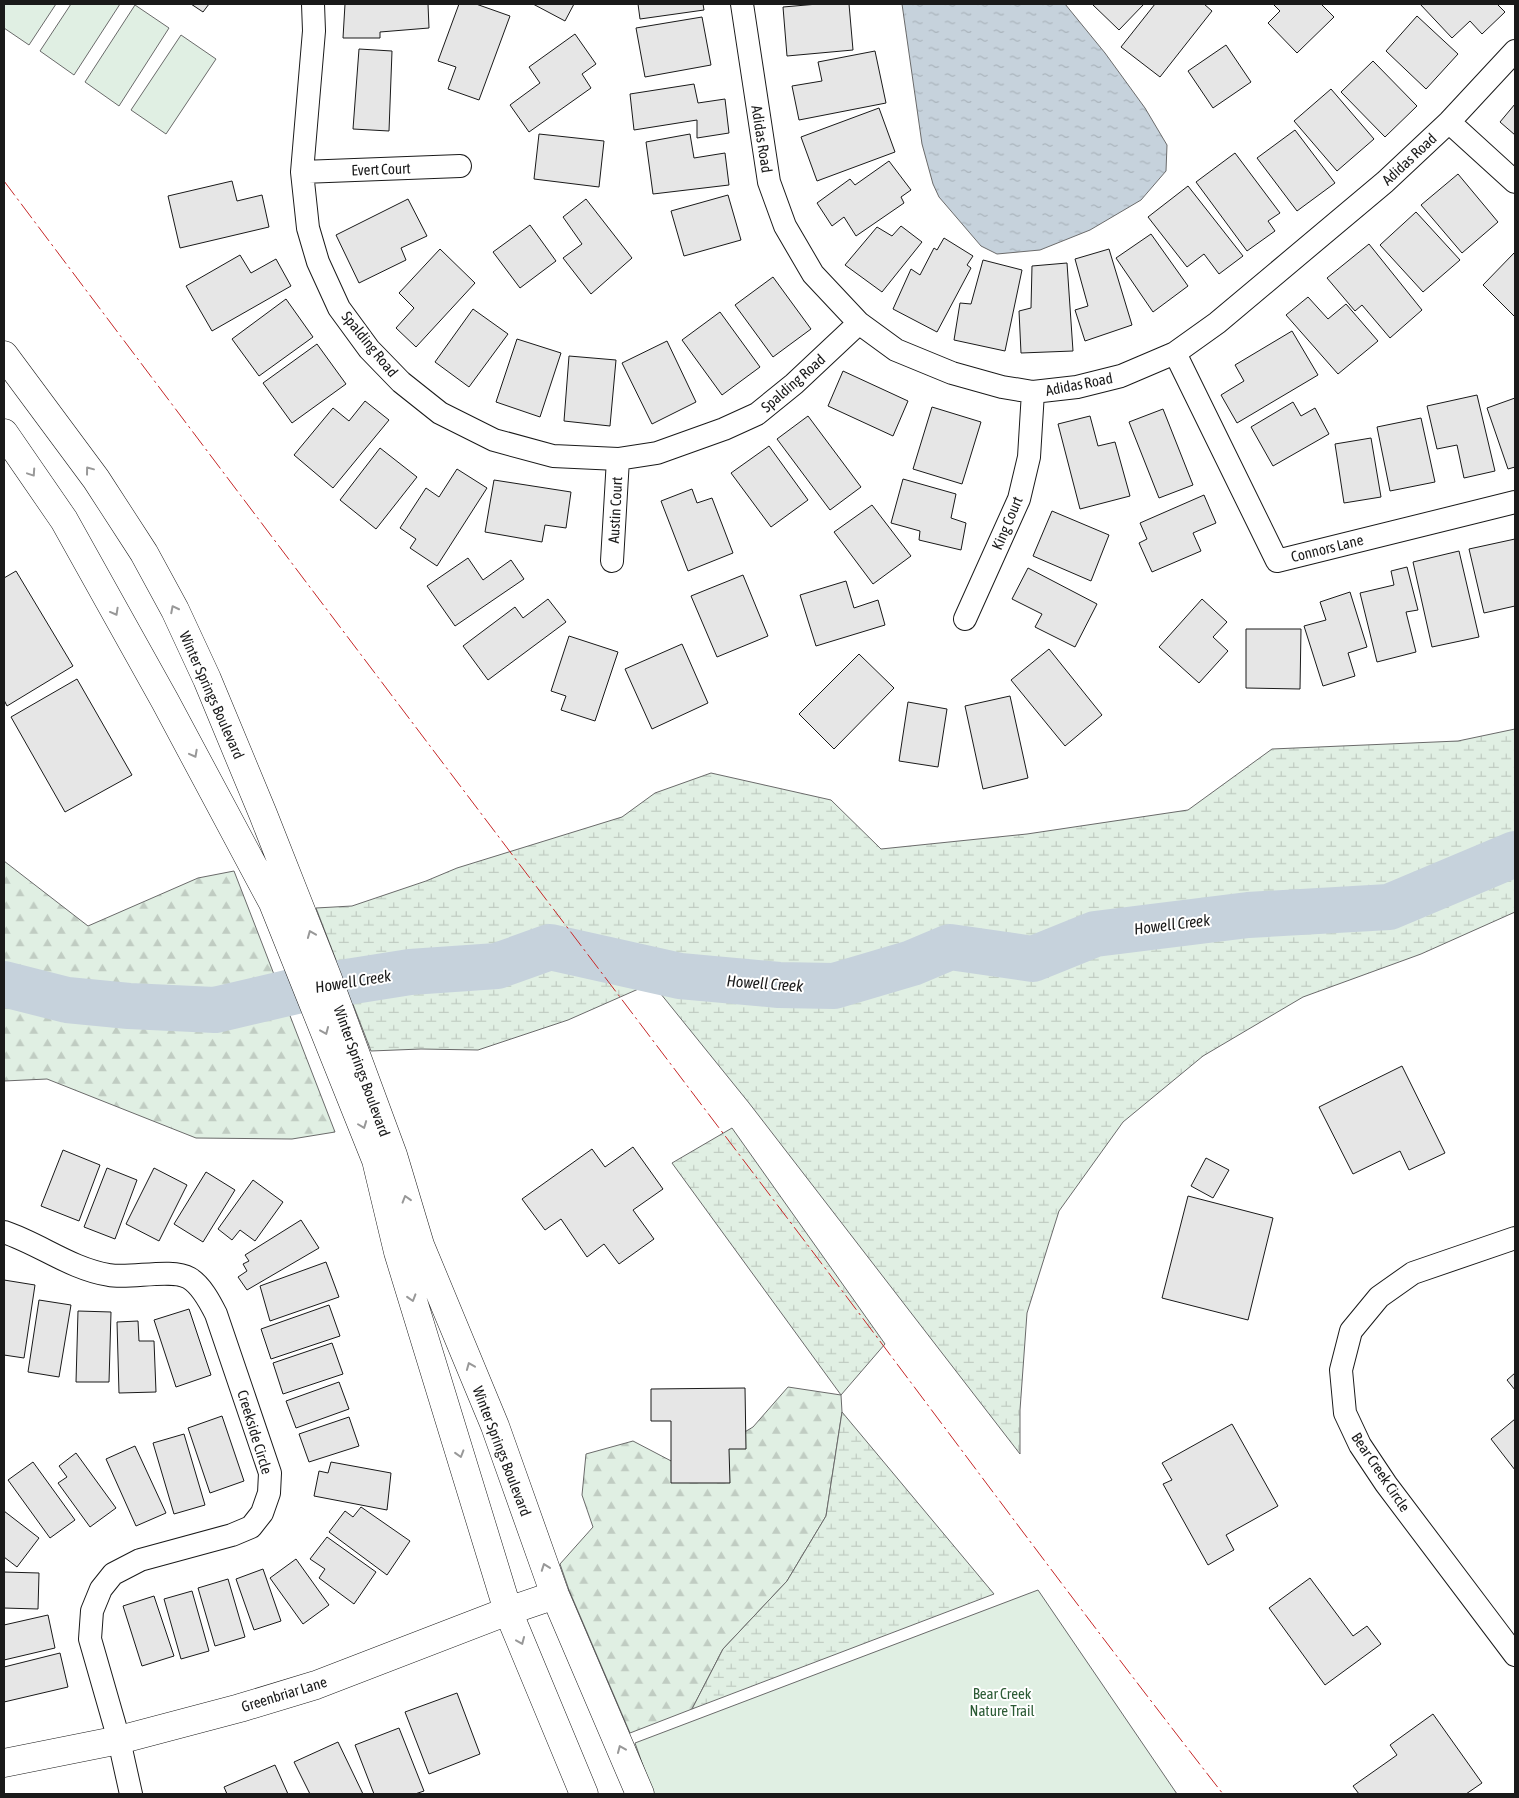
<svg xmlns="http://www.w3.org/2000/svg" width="1519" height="1798" font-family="'Asap Condensed',sans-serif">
	<defs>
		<pattern id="forest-firs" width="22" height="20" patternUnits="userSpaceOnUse" patternTransform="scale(1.25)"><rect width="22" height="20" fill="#e0efe3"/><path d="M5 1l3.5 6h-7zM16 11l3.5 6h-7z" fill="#c0ccc2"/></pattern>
		<pattern id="wetland-marsh" width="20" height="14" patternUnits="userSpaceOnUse" patternTransform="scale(1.25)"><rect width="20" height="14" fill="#e0efe3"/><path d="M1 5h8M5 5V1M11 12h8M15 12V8" fill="none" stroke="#c0ccc2"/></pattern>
		<pattern id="water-ripples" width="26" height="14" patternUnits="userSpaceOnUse" patternTransform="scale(1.25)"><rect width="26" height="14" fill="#c6d2dc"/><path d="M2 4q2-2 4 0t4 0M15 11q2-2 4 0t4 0" fill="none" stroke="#aab4bc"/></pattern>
	</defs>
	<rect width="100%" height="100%" fill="#fff"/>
	<path fill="url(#forest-firs)" stroke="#6a6a6a" d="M 4,861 L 88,926 L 198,878 L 234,871 L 335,1132 L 292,1139 L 196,1138 L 47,1079 L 4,1081 Z
		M 788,1387 L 841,1395 L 842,1412 L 826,1516 L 787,1581 L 723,1649 L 692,1709 L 630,1733 L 569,1590 L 560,1564 L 593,1527 L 582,1495 L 586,1454 L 633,1441 L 675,1463 L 716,1449 L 753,1427 Z"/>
	<path fill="url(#wetland-marsh)" stroke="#6a6a6a" d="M 1515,729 L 1515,912 L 1421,954 L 1303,997 L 1203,1056 L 1123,1122 L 1059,1211 L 1027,1313 L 1020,1410 L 1020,1454 L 749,1103 L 652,983 L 568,1020 L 478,1050 L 421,1049 L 371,1051 L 316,908 L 352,906 L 426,881 L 457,868 L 622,817 L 655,793 L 711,773 L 831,800 L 881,849 L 1027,834 L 1188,810 L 1272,749 L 1458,741 Z
		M 732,1128 L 885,1344 L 841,1395 L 672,1163 Z
		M 842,1412 L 994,1594 L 692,1709 L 723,1649 L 787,1581 L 826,1516 Z"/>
	<path fill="#e0efe3" stroke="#6a6a6a" d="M 6,4 L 56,4 L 29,45 L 4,28 L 4,6 Z
		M 71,4 L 120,4 L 74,75 L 40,51 Z
		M 135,5 L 169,28 L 119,106 L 85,82 Z
		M 181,35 L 216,59 L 166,134 L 131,110 Z
		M 1038,1590 L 1177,1794 L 653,1794 L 635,1743 Z"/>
	<path fill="url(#water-ripples)" stroke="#6a6a6a" d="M 902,4 L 1065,4 L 1105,53 L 1145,108 L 1167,145 L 1166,171 L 1141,200 L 1090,230 L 1040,250 L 997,254 L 981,246 L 939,197 L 933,184 L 922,144 Z"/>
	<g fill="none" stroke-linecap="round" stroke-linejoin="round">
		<path stroke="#c6d2dc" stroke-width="46" d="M 4,984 L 67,1000 L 129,1006 L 215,1010 L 309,988 L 410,972 L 497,966 L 550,947 L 680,976 L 779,985 L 834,986 L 912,963 L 950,947 L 1033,959 L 1095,934 L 1248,915 L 1389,907 L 1515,854"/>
	</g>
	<path fill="#e6e6e6" stroke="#1a1a1a" d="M 191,4 L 209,4 L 203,12 Z
		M 345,4 L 428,4 L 429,28 L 380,32 L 380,38 L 343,38 Z
		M 459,4 L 476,4 L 510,16 L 479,100 L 448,89 L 456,67 L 438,61 Z
		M 533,4 L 574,4 L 565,21 Z
		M 638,4 L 703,4 L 704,10 L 640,19 Z
		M 818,4 L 849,4 L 853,50 L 787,56 L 783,7 Z
		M 1092,4 L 1144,4 L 1119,30 Z
		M 1155,4 L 1204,4 L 1212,11 L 1160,77 L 1121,47 Z
		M 1273,4 L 1321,4 L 1334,17 L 1297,53 L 1268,23 L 1280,11 Z
		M 1420,4 L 1497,4 L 1505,12 L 1482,34 L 1470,21 L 1452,38 Z
		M 1417,16 L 1458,54 L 1426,89 L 1386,51 Z
		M 702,17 L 711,65 L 645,77 L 636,28 Z
		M 575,34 L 596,64 L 582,74 L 591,88 L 529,132 L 510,105 L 540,83 L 529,67 Z
		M 1226,45 L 1251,82 L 1213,108 L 1188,71 Z
		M 359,49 L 392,51 L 389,131 L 353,129 Z
		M 875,51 L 886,103 L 799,120 L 792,86 L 822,81 L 818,62 Z
		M 1373,61 L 1417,106 L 1385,137 L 1341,92 Z
		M 694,84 L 698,103 L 725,99 L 729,133 L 697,138 L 697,120 L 634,130 L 630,94 Z
		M 1331,89 L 1374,139 L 1337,171 L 1294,121 Z
		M 1515,104 L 1515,135 L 1500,122 Z
		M 879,108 L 895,152 L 817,181 L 801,137 Z
		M 1295,130 L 1335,183 L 1297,211 L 1257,158 Z
		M 539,134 L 604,141 L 599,187 L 534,179 Z
		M 690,134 L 694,158 L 725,153 L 729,185 L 653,194 L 646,142 Z
		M 1235,153 L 1280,213 L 1268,221 L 1275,231 L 1247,251 L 1196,182 Z
		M 889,161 L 911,190 L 901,197 L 904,203 L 856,236 L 844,217 L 832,226 L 817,203 L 850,179 L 855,185 Z
		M 1458,174 L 1498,222 L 1462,253 L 1421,205 Z
		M 232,181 L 237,201 L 262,195 L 269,227 L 180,248 L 168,196 Z
		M 1188,186 L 1243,256 L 1219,274 L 1204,254 L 1187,267 L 1148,217 Z
		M 728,195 L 741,240 L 684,256 L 671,211 Z
		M 408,199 L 427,236 L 401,248 L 406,260 L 359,283 L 336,235 Z
		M 586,199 L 632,258 L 591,294 L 563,258 L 582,244 L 563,217 Z
		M 1416,212 L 1460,260 L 1423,292 L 1380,245 Z
		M 530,225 L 556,261 L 520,288 L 493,252 Z
		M 901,226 L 922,242 L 882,292 L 845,265 L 877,227 L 892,236 Z
		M 1151,234 L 1188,286 L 1153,312 L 1116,258 Z
		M 944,238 L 973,256 L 967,265 L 971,268 L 937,332 L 893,309 L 911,269 L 920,275 L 934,248 L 937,250 Z
		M 1369,244 L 1422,310 L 1390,338 L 1362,305 L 1355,311 L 1327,278 Z
		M 440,249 L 475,283 L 416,347 L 396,328 L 414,308 L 399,293 Z
		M 1109,249 L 1132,325 L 1085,341 L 1075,310 L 1088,306 L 1075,259 Z
		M 1515,252 L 1515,317 L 1483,285 Z
		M 240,255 L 251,273 L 276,259 L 291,286 L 212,331 L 186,286 Z
		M 983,260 L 1022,270 L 1005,351 L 954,340 L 960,303 L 971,304 Z
		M 1067,263 L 1073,351 L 1021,353 L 1019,311 L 1031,308 L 1032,266 Z
		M 773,277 L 811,329 L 773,357 L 735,305 Z
		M 1308,297 L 1328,319 L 1346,304 L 1378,341 L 1338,374 L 1286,315 Z
		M 286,299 L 313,337 L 259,376 L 232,339 Z
		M 473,309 L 508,334 L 469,387 L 435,362 Z
		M 720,312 L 760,367 L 722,395 L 682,340 Z
		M 1292,331 L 1318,375 L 1237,423 L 1221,395 L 1244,381 L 1235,365 Z
		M 517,339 L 561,353 L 540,417 L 496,402 Z
		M 667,341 L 696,402 L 652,424 L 622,363 Z
		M 317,344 L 346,384 L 292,423 L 263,383 Z
		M 569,356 L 616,360 L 610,426 L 564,421 Z
		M 843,371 L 908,401 L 893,436 L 828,406 Z
		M 1477,395 L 1495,471 L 1464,478 L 1457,445 L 1437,449 L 1427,406 Z
		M 1515,398 L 1515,467 L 1508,469 L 1487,408 Z
		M 365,401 L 389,420 L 333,488 L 294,455 L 333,408 L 349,421 Z
		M 1293,402 L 1301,416 L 1315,408 L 1329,434 L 1273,466 L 1251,427 Z
		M 932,407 L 981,422 L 962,484 L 913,469 Z
		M 1163,409 L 1193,485 L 1159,498 L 1129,422 Z
		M 808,416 L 861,487 L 830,510 L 777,439 Z
		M 1090,416 L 1098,446 L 1115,442 L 1130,496 L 1080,509 L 1058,424 Z
		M 1421,418 L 1435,482 L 1390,491 L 1377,427 Z
		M 1371,438 L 1381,497 L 1344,503 L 1335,444 Z
		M 769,446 L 808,500 L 771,527 L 731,473 Z
		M 380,448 L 417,477 L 376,529 L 340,500 Z
		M 457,469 L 487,488 L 437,566 L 410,548 L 416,539 L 400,528 L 426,488 L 439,497 Z
		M 903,479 L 956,494 L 951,518 L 966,523 L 961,550 L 919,540 L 920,531 L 891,523 Z
		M 494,480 L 571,492 L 566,528 L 545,525 L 542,542 L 485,532 Z
		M 692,489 L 697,503 L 712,498 L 733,553 L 688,571 L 661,501 Z
		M 1204,495 L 1216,523 L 1193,533 L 1201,551 L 1152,572 L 1139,543 L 1147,539 L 1140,523 Z
		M 872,505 L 911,556 L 873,584 L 834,532 Z
		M 1052,511 L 1109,535 L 1091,581 L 1033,556 Z
		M 1515,539 L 1515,606 L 1484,613 L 1469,549 Z
		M 1459,551 L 1479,637 L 1432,647 L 1413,562 Z
		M 468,558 L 483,580 L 511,560 L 524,579 L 455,626 L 427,586 Z
		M 1407,567 L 1418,610 L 1406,612 L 1416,652 L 1377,662 L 1360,593 L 1394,585 L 1391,571 Z
		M 1028,568 L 1097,604 L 1075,647 L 1035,627 L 1042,614 L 1012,599 Z
		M 16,571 L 73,666 L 7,706 L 4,700 L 4,578 Z
		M 743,575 L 768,636 L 717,657 L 691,596 Z
		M 846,581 L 854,608 L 878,600 L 885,625 L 816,646 L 800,595 Z
		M 1350,592 L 1367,647 L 1348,653 L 1355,676 L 1323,686 L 1304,626 L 1326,620 L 1320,602 Z
		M 548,599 L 566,622 L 488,680 L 463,646 L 515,607 L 523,618 Z
		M 1202,599 L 1227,622 L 1213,637 L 1228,651 L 1199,683 L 1159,647 Z
		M 1246,629 L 1301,629 L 1300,689 L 1246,688 Z
		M 569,636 L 618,652 L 595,721 L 561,710 L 566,696 L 551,691 Z
		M 682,644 L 708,703 L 652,729 L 625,669 Z
		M 1049,649 L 1102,715 L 1065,746 L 1011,680 Z
		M 859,654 L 894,688 L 834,749 L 799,714 Z
		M 77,679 L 132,775 L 65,812 L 11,717 Z
		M 1010,696 L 1028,778 L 983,789 L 965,706 Z
		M 908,702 L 947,709 L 938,767 L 899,761 Z
		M 1402,1066 L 1445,1153 L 1409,1170 L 1400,1151 L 1353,1174 L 1319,1107 Z
		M 633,1147 L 663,1189 L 633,1210 L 654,1239 L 619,1264 L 604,1244 L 587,1257 L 561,1219 L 545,1230 L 522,1199 L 592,1149 L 605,1167 Z
		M 63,1150 L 100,1165 L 79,1221 L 41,1206 Z
		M 1206,1158 L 1229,1170 L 1213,1198 L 1191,1186 Z
		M 107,1168 L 137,1180 L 115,1239 L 84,1227 Z
		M 154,1168 L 187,1185 L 159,1241 L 126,1224 Z
		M 206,1172 L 235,1190 L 203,1242 L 174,1224 Z
		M 253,1180 L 283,1202 L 255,1241 L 240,1230 L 232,1240 L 218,1229 Z
		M 1188,1196 L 1273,1218 L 1248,1320 L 1162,1298 Z
		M 301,1220 L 319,1248 L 247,1290 L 238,1277 L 247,1271 L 243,1264 L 249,1261 L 245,1255 Z
		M 326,1262 L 339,1297 L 270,1321 L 260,1286 Z
		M 4,1280 L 35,1285 L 24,1358 L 4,1355 Z
		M 39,1300 L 71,1305 L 59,1377 L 28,1372 Z
		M 329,1305 L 340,1336 L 271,1359 L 261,1329 Z
		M 189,1309 L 211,1375 L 176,1387 L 154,1320 Z
		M 78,1311 L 111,1312 L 109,1382 L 76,1382 Z
		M 138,1321 L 139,1341 L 154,1341 L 156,1392 L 119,1393 L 117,1322 Z
		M 332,1343 L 343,1374 L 283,1394 L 273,1363 Z
		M 1515,1373 L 1515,1390 L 1507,1380 Z
		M 339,1382 L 349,1409 L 296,1428 L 286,1401 Z
		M 745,1388 L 746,1449 L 729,1449 L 730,1483 L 671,1483 L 671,1421 L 651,1421 L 651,1389 Z
		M 222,1416 L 244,1481 L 210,1493 L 188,1428 Z
		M 349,1417 L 359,1446 L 309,1462 L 299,1434 Z
		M 1515,1419 L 1515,1470 L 1491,1439 Z
		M 1232,1424 L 1278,1506 L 1226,1535 L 1234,1550 L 1208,1565 L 1163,1484 L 1172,1480 L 1162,1463 Z
		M 184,1434 L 205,1505 L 174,1514 L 153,1443 Z
		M 135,1446 L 166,1513 L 136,1526 L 106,1459 Z
		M 76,1453 L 116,1508 L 90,1527 L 58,1483 L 67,1477 L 59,1466 Z
		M 33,1462 L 75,1520 L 50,1538 L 8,1480 Z
		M 331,1462 L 391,1473 L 387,1510 L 314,1496 L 319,1471 L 328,1473 Z
		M 361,1507 L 410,1541 L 387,1575 L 329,1532 L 345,1511 L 353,1517 Z
		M 4,1511 L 39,1538 L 17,1567 L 4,1557 Z
		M 327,1537 L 376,1572 L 354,1604 L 319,1578 L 325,1569 L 310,1559 Z
		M 296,1559 L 329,1605 L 303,1624 L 270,1578 Z
		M 263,1569 L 281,1621 L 254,1630 L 236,1579 Z
		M 4,1572 L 39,1573 L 38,1609 L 4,1608 Z
		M 1310,1578 L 1353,1636 L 1367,1626 L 1381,1644 L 1325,1685 L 1269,1608 Z
		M 228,1579 L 245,1637 L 215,1646 L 198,1588 Z
		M 192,1591 L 209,1651 L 181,1659 L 164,1599 Z
		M 154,1596 L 174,1656 L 142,1666 L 123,1606 Z
		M 48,1615 L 55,1648 L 4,1660 L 4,1625 Z
		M 60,1653 L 68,1687 L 4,1702 L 4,1667 Z
		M 457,1693 L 480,1754 L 429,1774 L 405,1712 Z
		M 1433,1714 L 1482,1783 L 1466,1794 L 1359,1794 L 1353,1786 L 1397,1755 L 1390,1745 Z
		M 399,1728 L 424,1791 L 415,1794 L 374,1794 L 355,1745 Z
		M 338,1742 L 363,1794 L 310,1794 L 294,1762 Z
		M 275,1765 L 288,1794 L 227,1794 L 224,1787 Z"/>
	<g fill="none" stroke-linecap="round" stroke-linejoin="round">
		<defs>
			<path id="street" d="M 313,4 L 314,31 L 302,172 L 308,228 L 318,262 L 339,308 L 369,349 L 401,382 L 440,413 L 494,440 L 553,456 L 618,459 L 657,453 L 724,429 L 757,414 L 794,384 L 859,323
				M 742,4 L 769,182 L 785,226 L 813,274 L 859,323 L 896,350 L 952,373 L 1002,387 L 1033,392 L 1077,387 L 1121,376 L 1175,353 L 1217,323 L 1385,182 L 1449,122 L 1515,51
				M 1449,122 L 1515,182
				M 302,172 L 460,166
				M 1175,353 L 1277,561 L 1515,502
				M 612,561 L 618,459
				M 965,619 L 1019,499 L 1029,457 L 1033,392
				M 4,1232 C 40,1244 71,1269 109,1275 C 130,1279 172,1268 189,1278 C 201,1285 210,1302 216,1314 L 270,1473 L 269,1493 L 262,1513 L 251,1527 L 232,1535 L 140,1560 L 113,1574 L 101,1589 L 92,1611 L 90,1639 L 119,1740 L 131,1794
				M 1515,1238 L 1413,1273 L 1379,1297 L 1351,1331 L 1341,1370 L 1345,1413 L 1360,1445 L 1386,1484 L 1515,1655"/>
			<path id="secondary" d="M 4,355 L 96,479 L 144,553 L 175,610 L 207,679 L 263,814 L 328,979 L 393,1155 L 420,1245 L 495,1426 L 555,1595 L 640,1794
				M 4,433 L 64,520 L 165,701 L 273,903 L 376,1160 L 398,1252 L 508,1611 L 584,1794
				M 4,1763 L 119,1740 L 240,1708 L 316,1685 L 508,1611 L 555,1595"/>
		</defs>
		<use href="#street" stroke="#1a1a1a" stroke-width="24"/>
		<use href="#secondary" stroke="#1a1a1a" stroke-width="29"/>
		<use href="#street" stroke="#fff" stroke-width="22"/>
		<use href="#secondary" stroke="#fff" stroke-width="28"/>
		<path stroke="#c62828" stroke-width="1" stroke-dasharray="18 4 2.5 4" stroke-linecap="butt" d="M 4,181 C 266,530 530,878 794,1227 C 937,1416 1077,1607 1223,1794"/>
	</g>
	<defs><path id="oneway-chevron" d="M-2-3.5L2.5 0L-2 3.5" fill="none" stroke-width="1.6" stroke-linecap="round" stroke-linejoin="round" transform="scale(1.25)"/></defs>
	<g stroke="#989898">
		<use href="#oneway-chevron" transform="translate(89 470) rotate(-127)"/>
		<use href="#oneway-chevron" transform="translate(32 473) rotate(56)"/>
		<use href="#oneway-chevron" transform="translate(174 609) rotate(-117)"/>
		<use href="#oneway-chevron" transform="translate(115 612) rotate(61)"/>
		<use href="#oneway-chevron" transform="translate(194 754) rotate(62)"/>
		<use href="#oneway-chevron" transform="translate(311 934) rotate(-112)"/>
		<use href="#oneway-chevron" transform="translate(325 1031) rotate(67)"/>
		<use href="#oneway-chevron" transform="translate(363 1125) rotate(69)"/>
		<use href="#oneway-chevron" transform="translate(406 1199) rotate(-107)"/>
		<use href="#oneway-chevron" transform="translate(412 1298) rotate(73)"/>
		<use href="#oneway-chevron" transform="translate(470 1366) rotate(-112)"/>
		<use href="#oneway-chevron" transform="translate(460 1454) rotate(73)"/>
		<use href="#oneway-chevron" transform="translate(545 1567) rotate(-110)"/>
		<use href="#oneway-chevron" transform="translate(521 1641) rotate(67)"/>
		<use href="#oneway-chevron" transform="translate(621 1749) rotate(-113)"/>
	</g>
	<g text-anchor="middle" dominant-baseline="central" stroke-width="4" stroke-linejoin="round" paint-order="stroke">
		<g font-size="15" fill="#1a1a1a" stroke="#fff">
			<text transform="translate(762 139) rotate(81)">Adidas Road</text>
			<text transform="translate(1409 159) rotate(-43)">Adidas Road</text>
			<text transform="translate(381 169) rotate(-2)">Evert Court</text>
			<text transform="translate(370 344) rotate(51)">Spalding Road</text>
			<text transform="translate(793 383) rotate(-41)">Spalding Road</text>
			<text transform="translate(1079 384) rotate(-11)">Adidas Road</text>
			<text transform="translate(615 510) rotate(-87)">Austin Court</text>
			<text transform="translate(1007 523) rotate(-67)">King Court</text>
			<text transform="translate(1327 548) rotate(-14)">Connors Lane</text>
			<text transform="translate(212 695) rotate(66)">Winter Springs Boulevard</text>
			<text transform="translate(362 1071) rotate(70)">Winter Springs Boulevard</text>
			<text transform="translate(255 1432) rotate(73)">Creekside Circle</text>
			<text transform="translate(502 1451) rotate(69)">Winter Springs Boulevard</text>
			<text transform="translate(1381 1472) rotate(56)">Bear Creek Circle</text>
			<text transform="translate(284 1694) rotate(-17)">Greenbriar Lane</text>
		</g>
		<g font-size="15" fill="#2b5a34" stroke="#fff">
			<text x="1002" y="1693">Bear Creek<tspan x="1002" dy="17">Nature Trail</tspan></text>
		</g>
		<g font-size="16" font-style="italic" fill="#1a1a1a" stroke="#fff">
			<text transform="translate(1172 924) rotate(-7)">Howell Creek</text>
			<text transform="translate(353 981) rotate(-9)">Howell Creek</text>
			<text transform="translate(765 983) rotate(4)">Howell Creek</text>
		</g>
	</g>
	<rect width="1519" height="1798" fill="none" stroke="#1a1a1a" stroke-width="10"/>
</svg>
